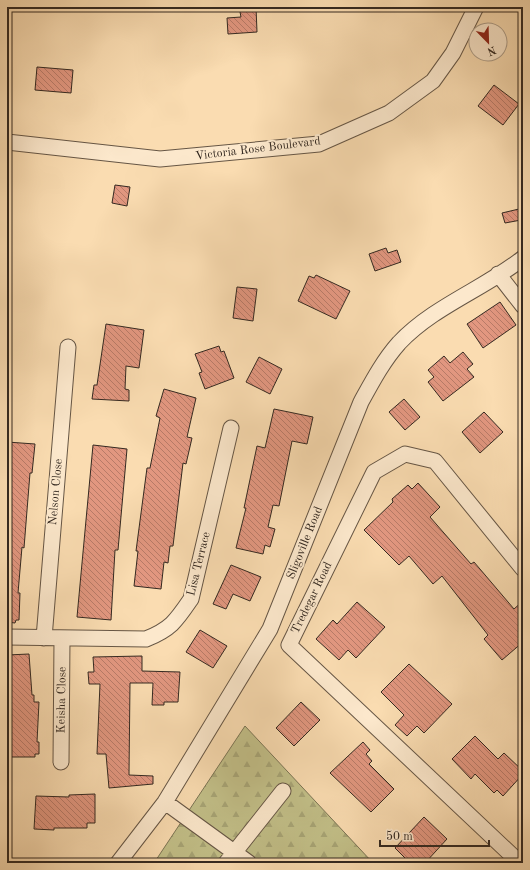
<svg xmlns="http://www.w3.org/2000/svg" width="530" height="870" font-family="'Old Standard TT',serif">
	<defs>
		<pattern id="forest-firs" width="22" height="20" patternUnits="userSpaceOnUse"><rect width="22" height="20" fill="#c2bf88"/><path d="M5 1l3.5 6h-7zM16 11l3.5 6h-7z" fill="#a7a475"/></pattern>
		<pattern id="building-back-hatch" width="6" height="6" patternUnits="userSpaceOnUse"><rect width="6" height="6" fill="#e29780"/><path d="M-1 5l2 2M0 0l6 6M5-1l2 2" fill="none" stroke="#b87b68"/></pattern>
	</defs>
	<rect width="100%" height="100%" fill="#fadcb1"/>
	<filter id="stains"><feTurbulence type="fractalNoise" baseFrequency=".005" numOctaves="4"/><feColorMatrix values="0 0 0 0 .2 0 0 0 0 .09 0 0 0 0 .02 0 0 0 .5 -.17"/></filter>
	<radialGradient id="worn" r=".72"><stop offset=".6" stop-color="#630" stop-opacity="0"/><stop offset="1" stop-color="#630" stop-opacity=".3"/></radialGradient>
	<path fill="url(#forest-firs)" stroke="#7b7454" d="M 245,726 L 373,863 L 154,863 Z"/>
	<path fill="url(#building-back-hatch)" stroke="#342921" d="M 239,7 L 256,7 L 257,32 L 228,34 L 227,18 L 241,17 Z
		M 37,67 L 73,70 L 71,93 L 35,90 Z
		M 494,85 L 519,104 L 503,125 L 478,106 Z
		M 115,185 L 130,187 L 127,206 L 112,203 Z
		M 519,209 L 521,220 L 505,223 L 502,213 Z
		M 386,248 L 388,253 L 397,250 L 401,262 L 375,271 L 369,254 Z
		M 316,275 L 350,291 L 336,319 L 298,301 L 309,276 L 314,278 Z
		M 237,287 L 257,289 L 253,321 L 233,318 Z
		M 500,302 L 516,325 L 483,348 L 467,324 Z
		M 106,324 L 144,330 L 139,368 L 126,366 L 125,389 L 129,390 L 129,401 L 92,399 L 94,385 L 97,385 Z
		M 219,346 L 221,352 L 224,351 L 234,378 L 205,389 L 199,373 L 202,372 L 195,354 Z
		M 463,352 L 473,364 L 467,369 L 474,377 L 443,401 L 428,382 L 434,377 L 428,370 L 444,356 L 450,363 Z
		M 259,357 L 282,369 L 270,394 L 246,382 Z
		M 164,389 L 196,398 L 187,437 L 192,438 L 186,464 L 183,463 L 173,546 L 170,546 L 168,563 L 164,562 L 161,589 L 134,586 L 138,551 L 136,551 L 147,468 L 150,468 L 160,418 L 156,416 Z
		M 404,399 L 420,417 L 405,430 L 389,412 Z
		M 274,409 L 313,417 L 307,444 L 292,441 L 279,506 L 273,505 L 268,527 L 275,529 L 270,547 L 265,545 L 263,554 L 236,548 L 246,508 L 244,508 L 257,446 L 265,448 Z
		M 484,412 L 503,432 L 480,453 L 462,432 Z
		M 7,442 L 35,444 L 32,473 L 30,473 L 24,548 L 22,547 L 18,593 L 20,593 L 19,620 L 16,620 L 15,623 L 7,622 Z
		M 93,445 L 127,449 L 118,550 L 115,550 L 111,620 L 77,617 Z
		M 418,483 L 440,507 L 430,517 L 471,564 L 474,562 L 514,609 L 523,601 L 523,642 L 502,660 L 484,639 L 488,635 L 442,576 L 433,584 L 409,556 L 399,565 L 364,530 L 393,502 L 392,499 L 408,485 L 412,489 Z
		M 231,565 L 261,577 L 250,601 L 233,594 L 226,609 L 213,604 Z
		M 357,602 L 385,627 L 356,658 L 348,650 L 339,660 L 316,639 L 333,620 L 337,624 Z
		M 200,630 L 227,646 L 213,668 L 186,652 Z
		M 29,654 L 32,695 L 34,695 L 34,702 L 39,702 L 37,742 L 39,742 L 39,754 L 35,754 L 35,757 L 7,757 L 7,655 Z
		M 142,656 L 142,671 L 180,672 L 178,702 L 164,702 L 164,705 L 152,705 L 153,683 L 130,683 L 129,775 L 153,776 L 153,784 L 109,788 L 106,754 L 97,754 L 100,684 L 89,684 L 88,672 L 94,672 L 93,657 Z
		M 409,664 L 452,704 L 424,733 L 417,726 L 407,736 L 395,725 L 404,715 L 381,692 Z
		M 301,702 L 320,720 L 294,746 L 276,728 Z
		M 475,736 L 498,759 L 504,753 L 523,771 L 523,774 L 503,796 L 497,790 L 494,793 L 475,774 L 471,779 L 452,759 Z
		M 363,742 L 370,750 L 366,754 L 372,761 L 369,764 L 394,789 L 371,812 L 330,773 Z
		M 95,794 L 95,823 L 87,823 L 87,828 L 54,828 L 54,830 L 34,829 L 36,796 L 69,797 L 69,795 Z
		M 424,817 L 447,839 L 425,863 L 410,863 L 395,848 Z"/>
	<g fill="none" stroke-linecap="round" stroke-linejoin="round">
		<defs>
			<path id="minor" d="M 7,142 L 160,159 L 319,144 L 389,113 L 433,81 L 453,53 L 476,7
				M 498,274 L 523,306
				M 7,637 L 146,639 C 171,629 176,621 191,599 L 231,428
				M 44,638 L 68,347
				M 61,762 L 62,639
				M 165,802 L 249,863
				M 118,863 L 165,802 L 270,629 L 361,402 C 372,382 383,361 399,343 C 434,306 484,289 523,258
				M 226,863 L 283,791
				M 520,863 L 289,645 L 374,472 L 405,454 L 435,461 L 523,569"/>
		</defs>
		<use href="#minor" stroke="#665645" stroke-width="17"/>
		<use href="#minor" stroke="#fce8cc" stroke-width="15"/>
	</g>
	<g text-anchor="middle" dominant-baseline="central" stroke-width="4" stroke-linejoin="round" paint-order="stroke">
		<g font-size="12" fill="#342921" stroke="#fce8cc">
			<text transform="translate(258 149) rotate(-7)">Victoria Rose Boulevard</text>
			<text transform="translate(56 492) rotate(-85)">Nelson Close</text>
			<text transform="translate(305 543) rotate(-68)">Sligoville Road</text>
			<text transform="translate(199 564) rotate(-76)">Lisa Terrace</text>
			<text transform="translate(312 598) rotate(-64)">Tredegar Road</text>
			<text transform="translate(62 700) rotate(-89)">Keisha Close</text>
		</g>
	</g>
	<rect width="530" height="870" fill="none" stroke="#fadcb1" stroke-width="24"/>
	<rect x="8" y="8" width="514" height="854" fill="none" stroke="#342921" stroke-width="2"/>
	<rect x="12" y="12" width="506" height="846" fill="none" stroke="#342921"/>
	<g transform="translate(488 42) rotate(157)"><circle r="19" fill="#fce8cc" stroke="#ac9c88"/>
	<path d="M0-3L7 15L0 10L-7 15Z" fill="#8f2418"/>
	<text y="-6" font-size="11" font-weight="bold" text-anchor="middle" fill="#342921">N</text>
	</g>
	<path d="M380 840v6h109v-6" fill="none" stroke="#342921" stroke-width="2"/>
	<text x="386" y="840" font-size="12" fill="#342921" stroke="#fce8cc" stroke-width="3" paint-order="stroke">50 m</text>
	<rect width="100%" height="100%" filter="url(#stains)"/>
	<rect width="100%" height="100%" fill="url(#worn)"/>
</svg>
